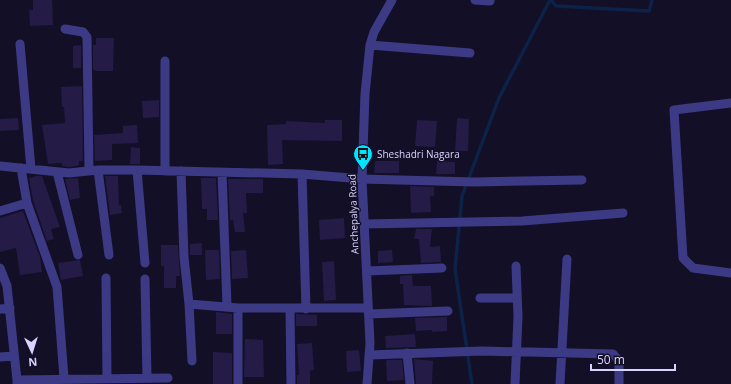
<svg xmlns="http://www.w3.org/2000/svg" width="731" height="384" font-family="'Open Sans',sans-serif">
	<rect width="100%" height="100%" fill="#130f26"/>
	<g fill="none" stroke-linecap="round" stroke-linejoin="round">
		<path stroke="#0c2248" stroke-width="3.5" d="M 551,0 L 556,6 L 649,11 L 652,0
			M 472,384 L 455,269 L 462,196 L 499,98 L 550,0"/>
	</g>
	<path fill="#241b47" d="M 33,0 L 52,0 L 53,25 L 30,26 L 29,10 L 33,10 Z
		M 96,38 L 114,38 L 113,71 L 95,71 L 93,69 L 93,45 L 96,45 Z
		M 81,45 L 81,68 L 73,68 L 73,46 Z
		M 82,86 L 83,161 L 79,161 L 79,165 L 76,166 L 69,167 L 62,166 L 62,163 L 48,164 L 42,125 L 65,123 L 64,107 L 62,107 L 61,87 Z
		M 159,100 L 159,117 L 143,118 L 142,101 Z
		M 18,118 L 19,130 L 0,131 L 0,119 Z
		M 457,118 L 469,119 L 468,151 L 455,151 Z
		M 325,120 L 342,120 L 342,141 L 282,140 L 283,164 L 268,165 L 267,125 L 286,124 L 286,121 L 325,123 Z
		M 417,120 L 437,121 L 435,147 L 415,146 Z
		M 137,125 L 138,143 L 112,144 L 112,160 L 95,161 L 94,135 L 123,133 L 123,126 Z
		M 131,147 L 140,148 L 140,164 L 130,164 Z
		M 375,161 L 399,161 L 399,173 L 374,173 Z
		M 437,161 L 455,162 L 455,174 L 436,174 Z
		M 36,176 L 42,176 L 60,227 L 51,229 L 54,239 L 47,241 L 33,201 L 29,178 Z
		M 105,176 L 118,176 L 119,205 L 121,205 L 122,213 L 110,215 Z
		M 78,178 L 80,198 L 70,200 L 65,179 Z
		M 201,178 L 216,178 L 218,220 L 207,220 L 207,209 L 202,209 Z
		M 228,179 L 263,179 L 263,193 L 246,193 L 247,213 L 243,213 L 245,232 L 235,232 L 233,220 L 230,220 Z
		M 410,186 L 434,187 L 434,196 L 430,196 L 431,212 L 411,213 Z
		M 23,211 L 40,257 L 42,272 L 20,275 L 16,248 L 0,252 L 0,218 Z
		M 344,218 L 345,238 L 320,240 L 319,220 Z
		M 416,229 L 432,229 L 430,247 L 440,246 L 441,262 L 421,263 L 419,239 L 414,239 Z
		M 202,243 L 202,255 L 190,255 L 190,244 Z
		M 161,245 L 178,245 L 180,276 L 176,276 L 176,288 L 164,288 L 164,266 L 161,266 Z
		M 205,250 L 219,250 L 220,279 L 206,280 Z
		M 246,250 L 248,278 L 232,279 L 231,251 Z
		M 392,250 L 393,262 L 378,263 L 378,251 Z
		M 80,260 L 83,276 L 61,280 L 58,263 Z
		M 334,261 L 336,300 L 324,301 L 322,262 Z
		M 412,275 L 413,286 L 431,286 L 432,306 L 404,305 L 403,284 L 400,284 L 400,276 Z
		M 216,312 L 232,314 L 232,334 L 216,334 Z
		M 296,314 L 317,315 L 317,326 L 296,326 Z
		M 447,317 L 447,331 L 432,332 L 432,330 L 416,331 L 415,318 Z
		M 415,334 L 416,347 L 386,348 L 385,336 Z
		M 245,339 L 263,340 L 264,377 L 244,377 Z
		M 312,343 L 314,370 L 310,371 L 310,384 L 297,384 L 297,375 L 299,375 L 297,344 Z
		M 359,350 L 361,371 L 347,372 L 346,351 Z
		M 213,352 L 232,353 L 232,384 L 213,384 Z
		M 414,359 L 433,361 L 432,384 L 416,384 Z
		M 387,360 L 402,360 L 404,380 L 387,381 L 386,362 Z"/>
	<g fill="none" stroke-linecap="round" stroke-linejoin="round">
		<path stroke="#3d3a85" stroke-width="9" d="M 475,0 L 490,1
			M 65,29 L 83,32 L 87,37 L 89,171
			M 20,44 L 31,169
			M 370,45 L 470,53
			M 165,61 L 165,171
			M 731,103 L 674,110 L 683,258 L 693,268 L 731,273
			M 0,166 L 69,173 L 98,170 L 137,170 L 302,174 L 362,179 L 474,182 L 582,180
			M 21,168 L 27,203 L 57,287 L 64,378
			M 98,170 L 109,255
			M 137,170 L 145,263
			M 181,171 L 184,257 L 189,304
			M 57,172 L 78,255
			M 222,173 L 227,305
			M 302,174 L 306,309
			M 0,211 L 27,203
			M 364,224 L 522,221 L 623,213
			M 0,268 L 7,286 L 17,380
			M 367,271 L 442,268
			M 106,278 L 107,378
			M 145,279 L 147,378
			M 480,298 L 517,298
			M 0,309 L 10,308
			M 290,309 L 291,384
			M 369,314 L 448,311
			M 407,353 L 410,384
			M 369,355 L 482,351 L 613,354 L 619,361 L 619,384
			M 0,357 L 14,356
			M 192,361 L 189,304 L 238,308 L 368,308
			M 17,384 L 17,380 L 168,378
			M 238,384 L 238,308
			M 367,384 L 370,343 L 362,179 L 365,94 L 370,45 L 374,32 L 392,0
			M 515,384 L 518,317 L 516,266
			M 560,384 L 567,259"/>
	</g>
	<defs>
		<symbol id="bus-pin" viewBox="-11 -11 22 30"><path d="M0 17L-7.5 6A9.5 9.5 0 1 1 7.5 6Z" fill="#00e5ff" stroke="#130f26"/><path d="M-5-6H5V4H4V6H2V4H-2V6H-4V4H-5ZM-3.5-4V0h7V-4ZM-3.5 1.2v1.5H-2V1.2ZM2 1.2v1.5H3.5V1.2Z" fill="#111"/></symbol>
	</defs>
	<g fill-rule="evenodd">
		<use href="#bus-pin" x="352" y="143" width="22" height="30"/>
	</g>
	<g text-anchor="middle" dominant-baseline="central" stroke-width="3" stroke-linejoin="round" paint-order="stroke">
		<g font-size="10" fill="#d9d4ff" stroke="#130f26" text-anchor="start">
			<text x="377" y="154">Sheshadri Nagara</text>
		</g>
		<g font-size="10" fill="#d9d4ff" stroke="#130f26">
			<text transform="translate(353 214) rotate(-92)">Anchepalya Road</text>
		</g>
	</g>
	<g transform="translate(32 352) rotate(176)" stroke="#130f26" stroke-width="3" paint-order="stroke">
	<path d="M0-3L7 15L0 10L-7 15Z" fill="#d9d4ff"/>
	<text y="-6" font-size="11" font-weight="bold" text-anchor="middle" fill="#d9d4ff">N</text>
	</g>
	<path d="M591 364v6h84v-6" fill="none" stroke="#d9d4ff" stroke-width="2"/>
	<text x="597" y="364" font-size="12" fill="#d9d4ff" stroke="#130f26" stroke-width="3" paint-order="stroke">50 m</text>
</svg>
